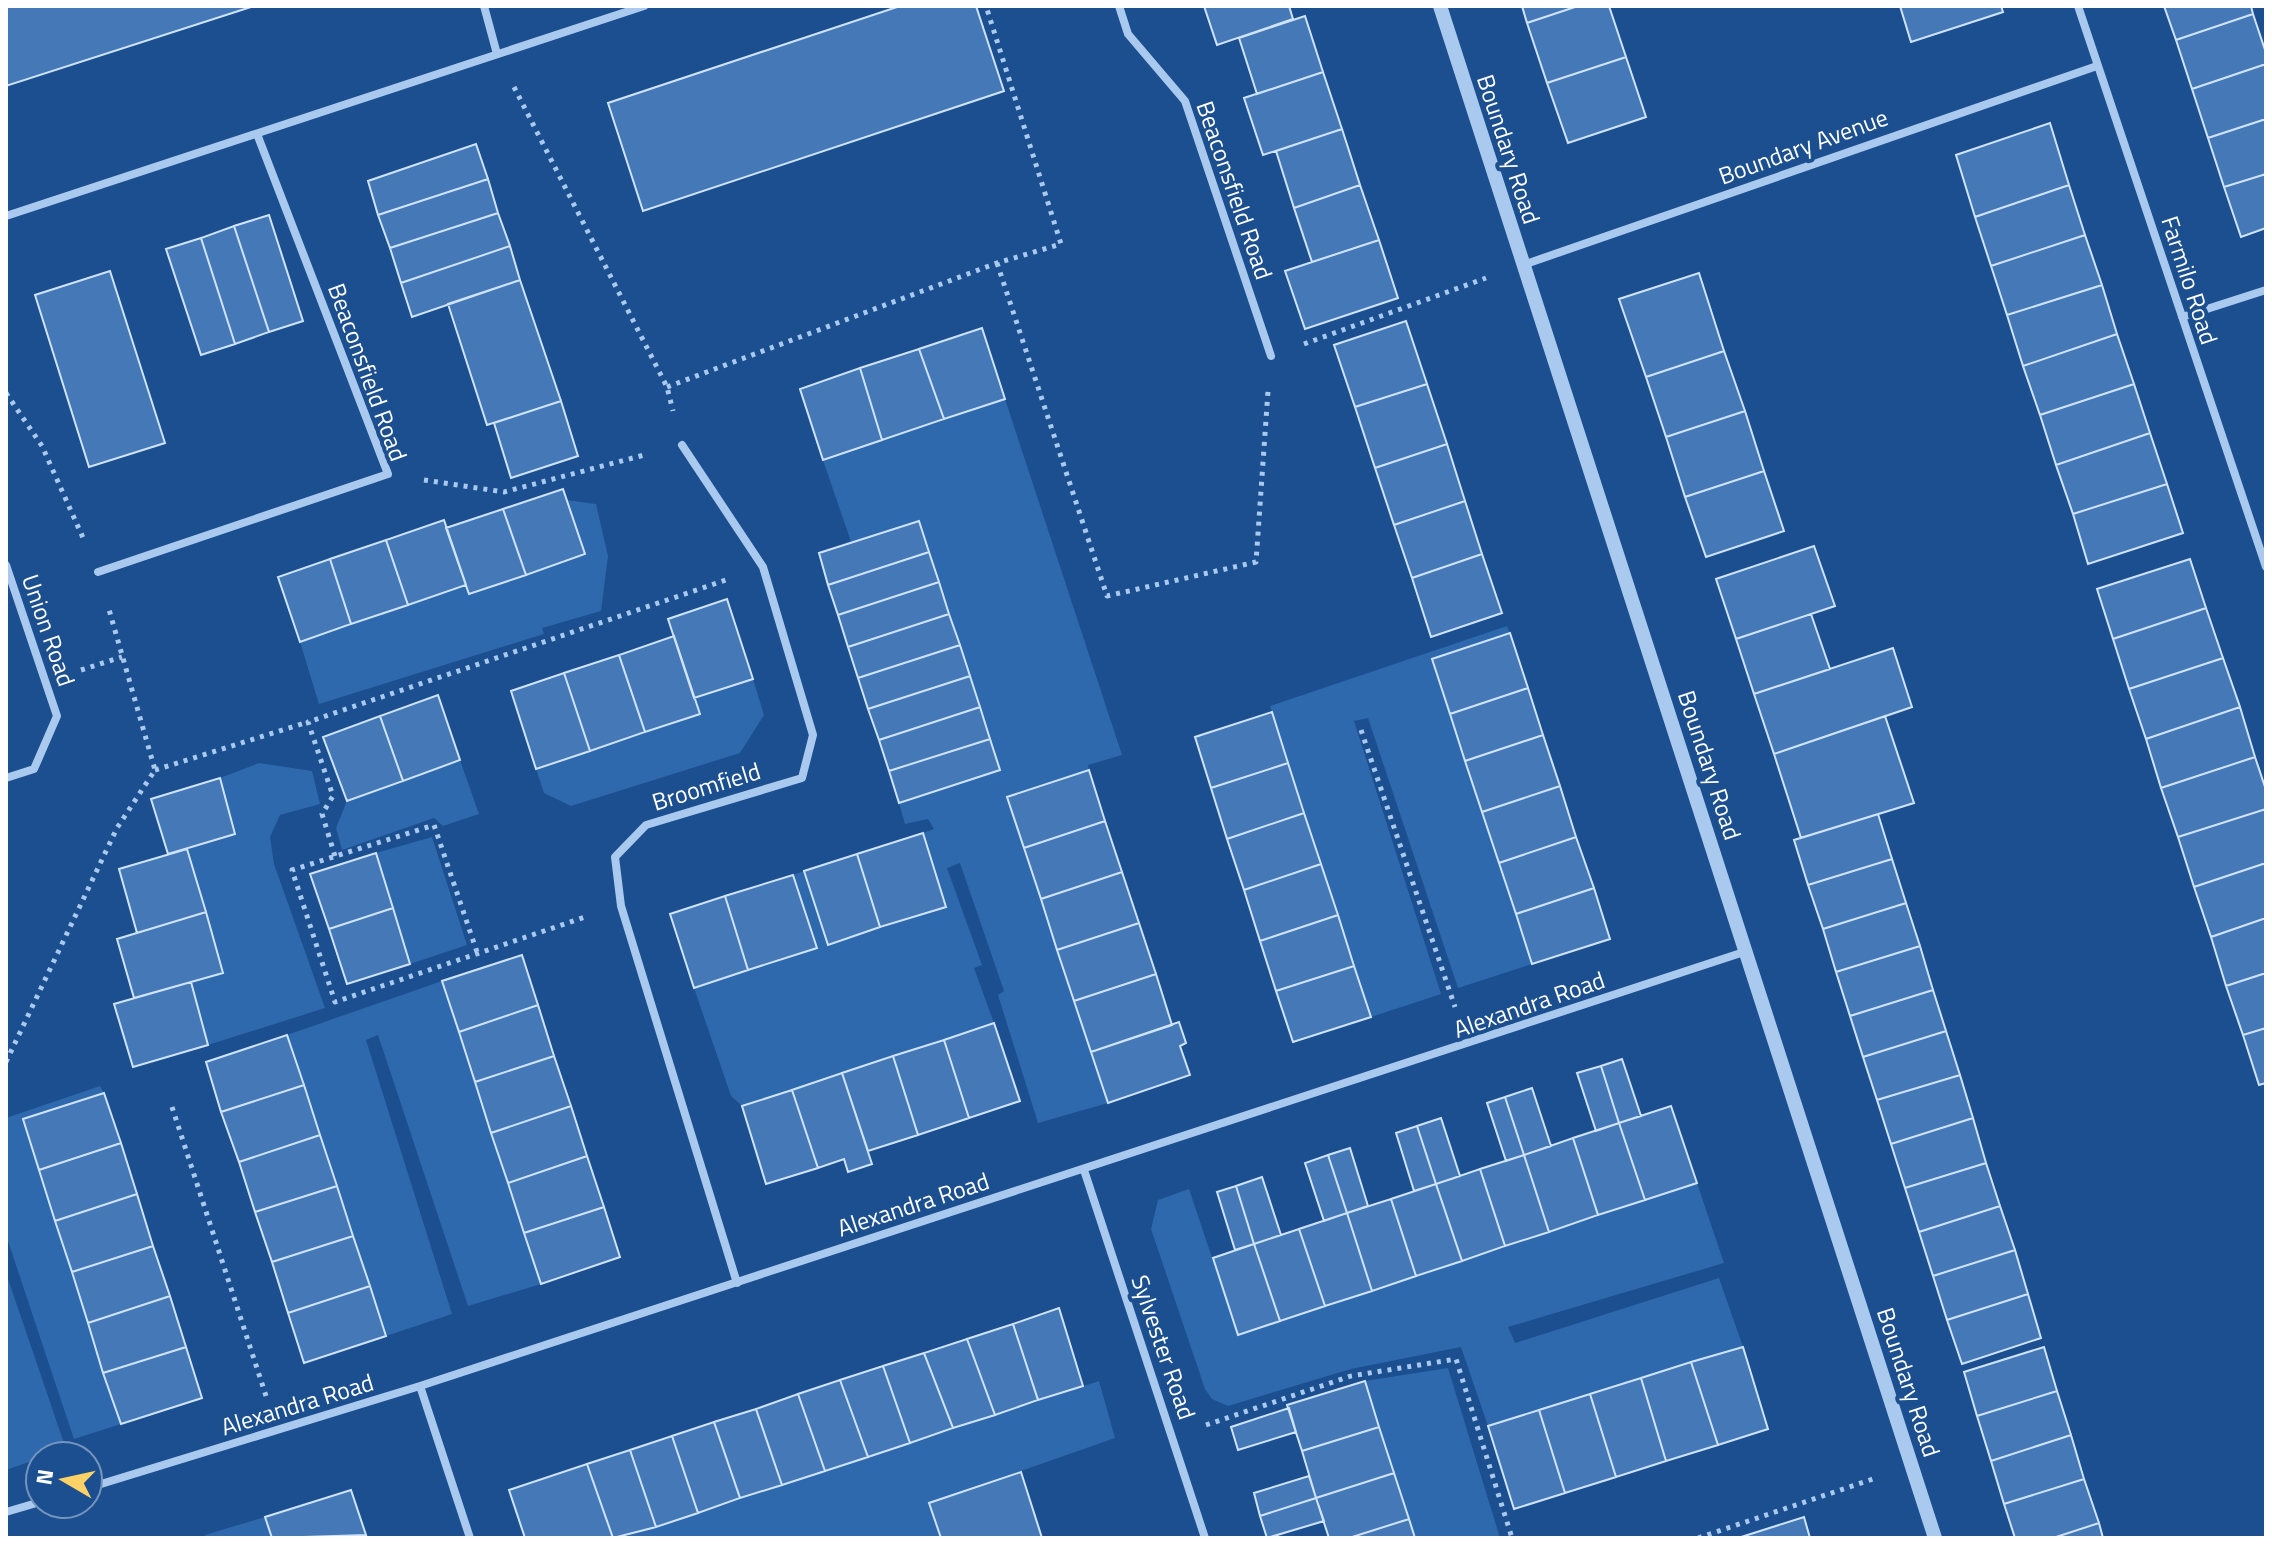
<svg xmlns="http://www.w3.org/2000/svg" width="2272" height="1544" font-family="'Titillium Web',sans-serif">
	<rect width="100%" height="100%" fill="#1b4f8f"/>
	<path fill="#2e69ad" d="M 1005,399 L 1122,755 L 1088,765 L 1089,770 L 1007,797 L 1108,1103 L 1038,1123 L 998,995 L 1004,991 L 960,863 L 947,868 L 982,965 L 974,968 L 994,1023 L 742,1106 L 731,1096 L 694,988 L 816,948 L 793,875 L 804,871 L 828,945 L 946,907 L 923,833 L 934,829 L 928,819 L 905,824 L 899,803 L 970,676 L 919,521 L 851,542 L 823,460 Z
		M 566,500 L 596,504 L 608,556 L 601,611 L 542,628 L 544,634 L 319,704 L 300,642 L 466,585 L 469,594 L 585,554 Z
		M 1507,626 L 1510,633 L 1432,660 L 1532,964 L 1458,988 L 1368,718 L 1354,721 L 1441,994 L 1371,1017 L 1270,706 Z
		M 753,679 L 764,715 L 740,753 L 571,806 L 544,793 L 536,769 L 699,715 L 694,698 Z
		M 460,760 L 479,814 L 443,826 L 434,818 L 342,850 L 336,828 L 347,801 Z
		M 259,763 L 312,771 L 320,804 L 280,815 L 270,837 L 274,864 L 325,1008 L 208,1045 L 191,982 L 223,972 L 187,849 L 235,834 L 220,778 Z
		M 432,837 L 467,945 L 410,964 L 376,853 Z
		M 442,981 L 541,1284 L 468,1306 L 378,1035 L 366,1040 L 452,1314 L 386,1336 L 287,1035 Z
		M 100,1086 L 104,1093 L 23,1120 L 121,1424 L 74,1439 L 6,1235 L 6,1118 Z
		M 1697,1183 L 1724,1263 L 1508,1327 L 1515,1343 L 1719,1278 L 1743,1347 L 1488,1426 L 1461,1347 L 1351,1369 L 1228,1406 L 1212,1399 L 1205,1389 L 1151,1229 L 1158,1200 L 1189,1189 L 1238,1335 Z
		M 6,1273 L 66,1449 L 6,1470 Z
		M 1448,1368 L 1500,1538 L 1415,1538 L 1365,1381 Z
		M 1099,1381 L 1115,1438 L 930,1503 L 941,1538 L 621,1538 Z
		M 265,1517 L 272,1538 L 206,1538 L 205,1535 Z"/>
	<path fill="#4478b7" stroke="#cfe3fa" stroke-width="2" d="M 6,6 L 254,6 L 6,86 Z
		M 900,6 L 976,6 L 1004,91 L 643,211 L 608,103 Z
		M 1204,6 L 1289,6 L 1293,19 L 1217,45 Z
		M 1522,6 L 1578,6 L 1527,23 Z
		M 1578,6 L 1609,6 L 1626,57 L 1547,83 L 1527,23 Z
		M 1900,6 L 2001,6 L 2003,12 L 1911,42 Z
		M 2164,6 L 2251,6 L 2253,14 L 2176,40 Z
		M 2253,14 L 2266,53 L 2266,64 L 2192,89 L 2176,40 Z
		M 1305,16 L 1323,72 L 1257,94 L 1239,38 Z
		M 1626,57 L 1646,117 L 1568,143 L 1547,83 Z
		M 2266,64 L 2266,119 L 2208,138 L 2192,89 Z
		M 1323,72 L 1342,129 L 1263,155 L 1244,98 Z
		M 2266,119 L 2266,174 L 2224,187 L 2208,138 Z
		M 2050,123 L 2069,185 L 1975,217 L 1956,155 Z
		M 1342,129 L 1360,185 L 1294,208 L 1276,151 Z
		M 476,144 L 488,179 L 378,215 L 368,181 Z
		M 2266,174 L 2266,228 L 2241,237 L 2224,187 Z
		M 488,179 L 498,213 L 390,248 L 378,215 Z
		M 1360,185 L 1379,240 L 1312,262 L 1294,208 Z
		M 2069,185 L 2085,235 L 1991,266 L 1975,217 Z
		M 498,213 L 510,246 L 401,283 L 390,248 Z
		M 269,215 L 303,321 L 269,332 L 234,226 Z
		M 234,226 L 269,332 L 235,344 L 201,238 Z
		M 2085,235 L 2102,285 L 2007,315 L 1991,266 Z
		M 201,238 L 235,344 L 201,355 L 166,249 Z
		M 1379,240 L 1398,298 L 1305,329 L 1285,271 Z
		M 510,246 L 520,280 L 412,317 L 401,283 Z
		M 110,271 L 165,443 L 89,467 L 35,295 Z
		M 1699,273 L 1724,351 L 1646,377 L 1619,299 Z
		M 520,280 L 561,401 L 487,425 L 448,304 Z
		M 2102,285 L 2117,334 L 2023,366 L 2007,315 Z
		M 1406,321 L 1427,384 L 1355,407 L 1334,345 Z
		M 982,328 L 1005,399 L 944,419 L 919,349 Z
		M 2117,334 L 2134,384 L 2040,415 L 2023,366 Z
		M 919,349 L 944,419 L 882,440 L 860,368 Z
		M 1724,351 L 1745,411 L 1666,437 L 1646,377 Z
		M 860,368 L 882,440 L 823,460 L 800,389 Z
		M 1427,384 L 1447,444 L 1375,468 L 1355,407 Z
		M 2134,384 L 2150,433 L 2056,465 L 2040,415 Z
		M 561,401 L 578,456 L 511,478 L 494,423 Z
		M 1745,411 L 1764,471 L 1685,497 L 1666,437 Z
		M 2150,433 L 2167,484 L 2073,514 L 2056,465 Z
		M 1447,444 L 1465,501 L 1394,525 L 1375,468 Z
		M 1764,471 L 1784,531 L 1706,557 L 1685,497 Z
		M 2167,484 L 2183,533 L 2088,564 L 2073,514 Z
		M 563,489 L 585,554 L 526,575 L 503,509 Z
		M 1465,501 L 1482,554 L 1412,578 L 1394,525 Z
		M 503,509 L 526,575 L 469,594 L 446,528 Z
		M 444,520 L 466,585 L 408,605 L 386,540 Z
		M 919,521 L 929,552 L 828,585 L 819,553 Z
		M 386,540 L 408,605 L 351,624 L 330,559 Z
		M 1814,546 L 1835,606 L 1736,639 L 1716,579 Z
		M 929,552 L 939,582 L 838,615 L 828,585 Z
		M 1482,554 L 1502,613 L 1431,637 L 1412,578 Z
		M 330,559 L 351,624 L 300,642 L 278,577 Z
		M 2190,559 L 2206,608 L 2113,639 L 2097,589 Z
		M 939,582 L 949,614 L 848,647 L 838,615 Z
		M 727,599 L 753,679 L 694,698 L 668,619 Z
		M 2206,608 L 2223,658 L 2129,689 L 2113,639 Z
		M 949,614 L 960,645 L 858,678 L 848,647 Z
		M 1811,614 L 1830,669 L 1754,694 L 1736,639 Z
		M 1510,633 L 1528,688 L 1450,714 L 1432,659 Z
		M 674,636 L 700,714 L 645,732 L 619,655 Z
		M 960,645 L 970,676 L 868,709 L 858,678 Z
		M 1893,648 L 1912,707 L 1774,754 L 1754,694 Z
		M 619,655 L 645,732 L 590,751 L 564,673 Z
		M 2223,658 L 2240,707 L 2146,739 L 2129,689 Z
		M 564,673 L 590,751 L 536,769 L 511,691 Z
		M 970,676 L 980,707 L 879,740 L 868,709 Z
		M 1528,688 L 1543,735 L 1465,761 L 1450,714 Z
		M 438,695 L 460,760 L 403,781 L 380,716 Z
		M 980,707 L 990,739 L 889,771 L 879,740 Z
		M 2240,707 L 2255,757 L 2161,788 L 2146,739 Z
		M 1272,712 L 1288,763 L 1211,788 L 1195,737 Z
		M 380,716 L 403,781 L 347,801 L 323,737 Z
		M 1885,716 L 1914,803 L 1801,838 L 1774,754 Z
		M 1543,735 L 1560,786 L 1482,812 L 1465,761 Z
		M 990,739 L 1000,770 L 899,803 L 889,771 Z
		M 2255,757 L 2266,790 L 2266,809 L 2178,837 L 2161,788 Z
		M 1288,763 L 1304,813 L 1227,839 L 1211,788 Z
		M 1089,770 L 1105,821 L 1024,848 L 1007,797 Z
		M 220,778 L 235,834 L 168,854 L 151,799 Z
		M 1560,786 L 1576,837 L 1499,863 L 1482,812 Z
		M 2266,809 L 2266,863 L 2194,887 L 2178,837 Z
		M 1304,813 L 1321,864 L 1244,890 L 1227,839 Z
		M 1878,814 L 1892,859 L 1808,885 L 1794,840 Z
		M 1105,821 L 1122,872 L 1041,899 L 1024,848 Z
		M 923,833 L 946,907 L 880,927 L 857,854 Z
		M 1576,837 L 1594,888 L 1516,914 L 1499,863 Z
		M 187,849 L 206,912 L 137,933 L 119,869 Z
		M 376,853 L 393,908 L 329,929 L 310,874 Z
		M 857,854 L 880,927 L 828,945 L 804,871 Z
		M 1892,859 L 1906,903 L 1823,929 L 1808,885 Z
		M 2266,863 L 2266,918 L 2211,937 L 2194,887 Z
		M 1321,864 L 1338,915 L 1260,941 L 1244,890 Z
		M 1122,872 L 1139,923 L 1057,950 L 1041,899 Z
		M 793,875 L 817,948 L 748,970 L 725,896 Z
		M 1594,888 L 1610,939 L 1532,964 L 1516,914 Z
		M 725,896 L 748,970 L 694,988 L 670,914 Z
		M 1906,903 L 1920,946 L 1836,972 L 1823,929 Z
		M 393,908 L 410,964 L 347,984 L 329,929 Z
		M 206,912 L 223,973 L 134,998 L 117,939 Z
		M 1338,915 L 1354,966 L 1276,991 L 1260,941 Z
		M 2266,918 L 2266,973 L 2226,986 L 2211,937 Z
		M 1139,923 L 1156,974 L 1074,1001 L 1057,950 Z
		M 1920,946 L 1933,990 L 1850,1016 L 1836,972 Z
		M 522,955 L 538,1005 L 459,1032 L 442,981 Z
		M 1354,966 L 1371,1017 L 1293,1042 L 1276,991 Z
		M 2266,973 L 2266,1028 L 2243,1035 L 2226,986 Z
		M 1156,974 L 1172,1025 L 1091,1052 L 1074,1001 Z
		M 191,982 L 208,1045 L 133,1067 L 114,1004 Z
		M 1933,990 L 1946,1031 L 1863,1057 L 1850,1016 Z
		M 538,1005 L 554,1056 L 475,1082 L 459,1032 Z
		M 1179,1022 L 1186,1043 L 1180,1046 L 1190,1075 L 1108,1103 L 1091,1052 Z
		M 994,1023 L 1020,1101 L 969,1118 L 944,1040 Z
		M 2266,1028 L 2266,1083 L 2259,1085 L 2243,1035 Z
		M 1946,1031 L 1960,1075 L 1877,1100 L 1863,1057 Z
		M 287,1035 L 304,1085 L 221,1112 L 206,1062 Z
		M 944,1040 L 969,1118 L 918,1135 L 893,1056 Z
		M 554,1056 L 571,1106 L 491,1133 L 475,1082 Z
		M 893,1056 L 918,1135 L 868,1151 L 842,1073 Z
		M 1622,1059 L 1641,1116 L 1619,1123 L 1601,1066 Z
		M 1601,1066 L 1619,1123 L 1596,1131 L 1577,1073 Z
		M 842,1073 L 872,1164 L 848,1172 L 844,1159 L 818,1168 L 792,1090 Z
		M 1960,1075 L 1973,1118 L 1891,1144 L 1877,1100 Z
		M 304,1085 L 320,1135 L 239,1162 L 221,1112 Z
		M 1532,1088 L 1551,1146 L 1524,1155 L 1505,1097 Z
		M 792,1090 L 818,1168 L 766,1184 L 742,1106 Z
		M 104,1093 L 121,1143 L 39,1170 L 23,1119 Z
		M 1505,1097 L 1524,1155 L 1506,1161 L 1487,1103 Z
		M 571,1106 L 587,1156 L 508,1183 L 491,1133 Z
		M 1671,1106 L 1697,1183 L 1645,1200 L 1619,1123 Z
		M 1441,1118 L 1460,1176 L 1436,1184 L 1417,1126 Z
		M 1973,1118 L 1986,1163 L 1905,1188 L 1891,1144 Z
		M 1619,1123 L 1645,1200 L 1598,1215 L 1573,1138 Z
		M 1417,1126 L 1436,1184 L 1414,1191 L 1396,1133 Z
		M 320,1135 L 337,1186 L 255,1212 L 239,1162 Z
		M 1573,1138 L 1598,1215 L 1549,1232 L 1524,1155 Z
		M 121,1143 L 137,1194 L 55,1221 L 39,1170 Z
		M 1350,1148 L 1368,1206 L 1347,1213 L 1328,1155 Z
		M 1328,1155 L 1347,1213 L 1324,1221 L 1305,1163 Z
		M 1524,1155 L 1549,1232 L 1505,1246 L 1480,1169 Z
		M 587,1156 L 604,1207 L 524,1233 L 508,1183 Z
		M 1986,1163 L 2000,1206 L 1919,1232 L 1905,1188 Z
		M 1480,1169 L 1505,1246 L 1462,1261 L 1436,1184 Z
		M 1262,1177 L 1281,1235 L 1254,1244 L 1236,1186 Z
		M 1436,1184 L 1462,1261 L 1416,1276 L 1391,1199 Z
		M 337,1186 L 353,1236 L 272,1262 L 255,1212 Z
		M 1236,1186 L 1254,1244 L 1235,1250 L 1217,1192 Z
		M 137,1194 L 153,1246 L 72,1272 L 55,1221 Z
		M 1391,1199 L 1416,1276 L 1372,1291 L 1347,1213 Z
		M 2000,1206 L 2015,1250 L 1933,1276 L 1919,1232 Z
		M 604,1207 L 620,1257 L 541,1284 L 524,1233 Z
		M 1347,1213 L 1372,1291 L 1325,1306 L 1299,1229 Z
		M 1299,1229 L 1325,1306 L 1280,1321 L 1254,1244 Z
		M 353,1236 L 370,1286 L 288,1313 L 272,1262 Z
		M 1254,1244 L 1280,1321 L 1238,1335 L 1213,1258 Z
		M 153,1246 L 170,1296 L 88,1323 L 72,1272 Z
		M 2015,1250 L 2028,1294 L 1947,1320 L 1933,1276 Z
		M 370,1286 L 386,1336 L 304,1363 L 288,1313 Z
		M 2028,1294 L 2041,1338 L 1962,1364 L 1947,1320 Z
		M 170,1296 L 186,1347 L 103,1373 L 88,1323 Z
		M 1059,1308 L 1083,1386 L 1038,1400 L 1013,1324 Z
		M 1013,1324 L 1038,1400 L 995,1415 L 967,1339 Z
		M 967,1339 L 995,1415 L 953,1428 L 924,1353 Z
		M 186,1347 L 202,1398 L 121,1424 L 103,1373 Z
		M 1743,1347 L 1768,1429 L 1718,1445 L 1691,1362 Z
		M 2044,1347 L 2057,1391 L 1977,1416 L 1964,1372 Z
		M 924,1353 L 953,1428 L 910,1443 L 883,1366 Z
		M 1691,1362 L 1718,1445 L 1666,1461 L 1641,1378 Z
		M 883,1366 L 910,1443 L 868,1457 L 840,1380 Z
		M 1641,1378 L 1666,1461 L 1616,1477 L 1590,1394 Z
		M 840,1380 L 868,1457 L 825,1471 L 798,1394 Z
		M 1365,1381 L 1379,1427 L 1302,1451 L 1287,1405 Z
		M 2057,1391 L 2071,1435 L 1991,1461 L 1977,1416 Z
		M 798,1394 L 825,1471 L 782,1485 L 756,1409 Z
		M 1590,1394 L 1616,1477 L 1565,1493 L 1539,1410 Z
		M 1289,1408 L 1296,1432 L 1238,1450 L 1231,1427 Z
		M 756,1409 L 782,1485 L 740,1498 L 714,1422 Z
		M 1539,1410 L 1565,1493 L 1514,1509 L 1488,1426 Z
		M 714,1422 L 740,1498 L 698,1513 L 672,1436 Z
		M 1379,1427 L 1394,1473 L 1316,1498 L 1302,1451 Z
		M 2071,1435 L 2084,1479 L 2004,1504 L 1991,1461 Z
		M 672,1436 L 698,1513 L 656,1527 L 630,1450 Z
		M 630,1450 L 656,1527 L 613,1538 L 587,1464 Z
		M 587,1464 L 613,1538 L 525,1538 L 509,1490 Z
		M 1021,1472 L 1042,1538 L 941,1538 L 929,1503 Z
		M 1394,1473 L 1409,1519 L 1349,1538 L 1329,1538 L 1316,1498 Z
		M 1309,1476 L 1316,1498 L 1260,1516 L 1254,1493 Z
		M 2084,1479 L 2099,1523 L 2053,1538 L 2015,1538 L 2004,1504 Z
		M 351,1490 L 366,1535 L 272,1538 L 265,1517 Z
		M 1316,1498 L 1324,1521 L 1267,1538 L 1260,1516 Z
		M 1804,1517 L 1810,1538 L 1738,1538 Z
		M 1409,1519 L 1415,1538 L 1349,1538 Z
		M 2099,1523 L 2103,1538 L 2053,1538 Z"/>
	<g fill="none" stroke-linecap="round" stroke-linejoin="round">
		<path stroke="#a9c9ee" stroke-width="5" stroke-dasharray="4 6" stroke-linecap="butt" d="M 514,87 L 667,387 L 673,411
			M 997,263 L 1107,596 L 1256,562 L 1268,391
			M 1304,344 L 1486,278
			M 667,387 L 997,263 L 1061,244 L 986,6
			M 6,393 L 42,446 L 84,540
			M 424,480 L 504,492 L 648,454
			M 81,670 L 122,657
			M 1361,730 L 1455,1007
			M 155,770 L 308,722
			M 335,856 L 322,814 L 333,796 L 308,722 L 726,580
			M 477,952 L 434,825 L 292,870 L 335,1002 L 585,917
			M 6,1062 L 117,828 L 155,770 L 108,606
			M 172,1107 L 266,1396
			M 1206,1425 L 1351,1376 L 1456,1359 L 1512,1538
			M 1698,1538 L 1876,1478"/>
		<path stroke="#a9c9ee" stroke-width="8" d="M 484,6 L 497,54
			M 1119,6 L 1128,34 L 1185,101 L 1271,356
			M 2078,6 L 2266,567
			M 6,216 L 644,6
			M 1523,265 L 2097,66
			M 2182,317 L 2266,290
			M 682,445 L 763,567 L 813,735 L 802,778 L 646,825 L 615,857 L 621,906 L 737,1283
			M 6,565 L 57,716 L 34,769 L 6,778
			M 98,572 L 388,474 L 257,134
			M 1084,1170 L 1205,1538
			M 420,1386 L 470,1538
			M 88,1488 L 420,1386 L 1747,951
			M 6,1512 L 40,1502"/>
		<path stroke="#a9c9ee" stroke-width="14" d="M 1440,6 L 1935,1538"/>
	</g>
	<g text-anchor="middle" dominant-baseline="central" stroke-width="8" stroke-linejoin="round" paint-order="stroke">
		<g font-size="24" fill="#fff" stroke="#1b4f8f">
			<text transform="translate(1803 146) rotate(-20)">Boundary Avenue</text>
			<text transform="translate(1509 149) rotate(72)">Boundary Road</text>
			<text transform="translate(1235 190) rotate(71)">Beaconsfield Road</text>
			<text transform="translate(2190 280) rotate(72)">Farmilo Road</text>
			<text transform="translate(368 372) rotate(70)">Beaconsfield Road</text>
			<text transform="translate(49 630) rotate(71)">Union Road</text>
			<text transform="translate(1710 765) rotate(72)">Boundary Road</text>
			<text transform="translate(706 786) rotate(-17)">Broomfield</text>
			<text transform="translate(1529 1004) rotate(-19)">Alexandra Road</text>
			<text transform="translate(913 1204) rotate(-18)">Alexandra Road</text>
			<text transform="translate(1164 1347) rotate(71)">Sylvester Road</text>
			<text transform="translate(1909 1382) rotate(72)">Boundary Road</text>
			<text transform="translate(297 1404) rotate(-17)">Alexandra Road</text>
		</g>
	</g>
	<rect width="2272" height="1544" fill="none" stroke="#ffffff" stroke-width="16"/>
	<g transform="translate(64 1480) rotate(279)"><circle r="38" fill="#1b4f8f" stroke="#7695bc" stroke-width="2"/>
	<path d="M0-6L14 30L0 20L-14 30Z" fill="#ffd166"/>
	<text y="-12" font-size="22" font-weight="bold" text-anchor="middle" fill="#ffffff">N</text>
	</g>
</svg>
